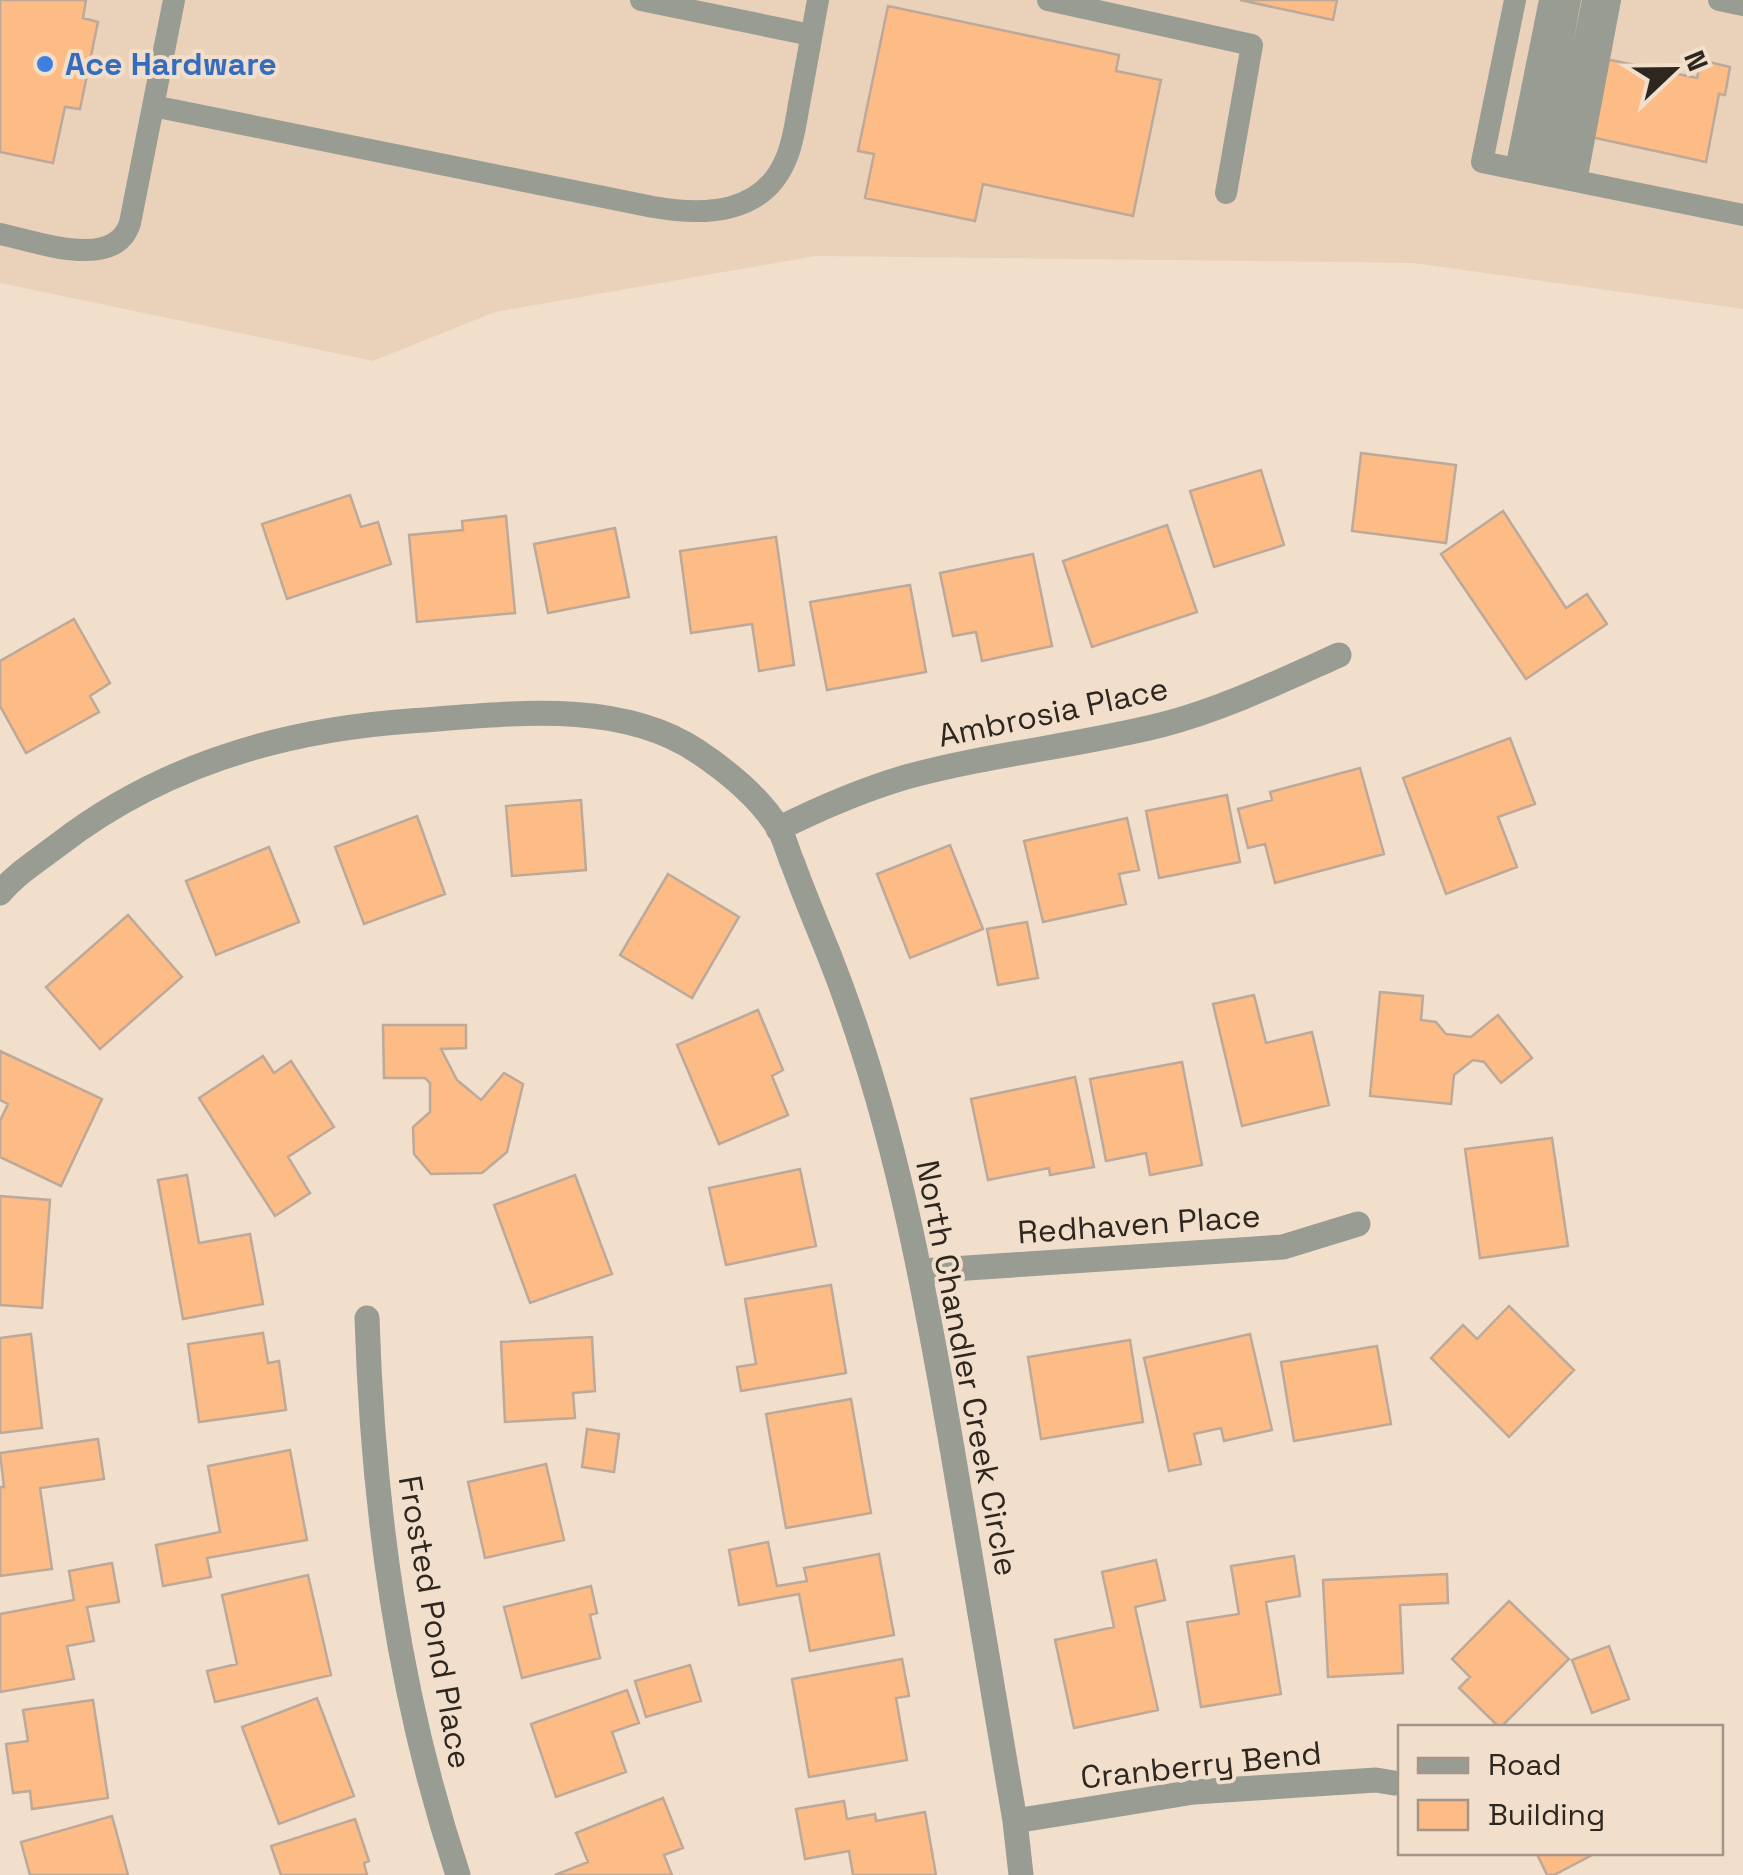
<svg xmlns="http://www.w3.org/2000/svg" width="1743" height="1875" font-family="'Space Grotesk',sans-serif">
	<rect width="100%" height="100%" fill="#f1dfcc"/>
	<path fill="#ead2ba" d="M 0,0 L 1743,0 L 1743,309 L 1413,263 L 816,256 L 495,312 L 373,361 L 0,283 Z"/>
	<path fill="#fdbb86" stroke="#bda99a" stroke-width="2.5" d="M 0,0 L 86,0 L 83,18 L 98,22 L 80,109 L 65,107 L 53,163 L 0,152 Z
		M 1240,0 L 1337,0 L 1333,20 Z
		M 888,6 L 1119,55 L 1116,71 L 1161,80 L 1133,216 L 983,184 L 975,221 L 865,198 L 874,154 L 858,151 Z
		M 1606,59 L 1697,78 L 1701,60 L 1730,67 L 1725,95 L 1719,94 L 1706,162 L 1591,137 Z
		M 1361,453 L 1456,465 L 1446,543 L 1352,531 Z
		M 1261,470 L 1284,545 L 1214,567 L 1190,491 Z
		M 350,495 L 361,527 L 378,522 L 391,564 L 287,599 L 262,524 Z
		M 1503,511 L 1566,608 L 1587,594 L 1607,624 L 1526,679 L 1441,554 Z
		M 506,516 L 515,613 L 417,622 L 409,535 L 463,530 L 462,521 Z
		M 1167,525 L 1197,612 L 1092,647 L 1063,561 Z
		M 615,528 L 629,597 L 548,613 L 534,544 Z
		M 776,537 L 794,665 L 759,671 L 752,624 L 691,633 L 680,551 Z
		M 1033,554 L 1052,646 L 982,661 L 976,632 L 953,636 L 940,573 Z
		M 910,585 L 926,672 L 827,690 L 810,602 Z
		M 74,619 L 110,683 L 90,696 L 99,712 L 26,753 L 0,706 L 0,661 Z
		M 1510,738 L 1535,804 L 1498,817 L 1517,867 L 1446,894 L 1403,778 Z
		M 1360,768 L 1384,854 L 1275,883 L 1265,844 L 1248,848 L 1238,809 L 1272,800 L 1270,792 Z
		M 1227,795 L 1240,862 L 1159,878 L 1146,811 Z
		M 581,800 L 586,870 L 512,876 L 506,806 Z
		M 417,816 L 445,894 L 364,924 L 335,847 Z
		M 1127,818 L 1139,870 L 1119,874 L 1126,904 L 1043,922 L 1024,841 Z
		M 950,845 L 983,929 L 910,958 L 877,874 Z
		M 269,847 L 299,922 L 216,955 L 186,881 Z
		M 668,874 L 739,917 L 692,998 L 620,955 Z
		M 128,915 L 182,977 L 100,1049 L 46,987 Z
		M 1027,922 L 1038,978 L 998,985 L 987,929 Z
		M 1380,992 L 1423,996 L 1421,1020 L 1436,1022 L 1446,1034 L 1471,1037 L 1498,1015 L 1532,1058 L 1501,1083 L 1484,1062 L 1473,1060 L 1454,1075 L 1451,1104 L 1370,1096 Z
		M 1254,995 L 1266,1043 L 1312,1032 L 1329,1105 L 1242,1126 L 1213,1004 Z
		M 758,1010 L 783,1070 L 772,1076 L 788,1115 L 719,1144 L 677,1045 Z
		M 383,1025 L 466,1025 L 466,1048 L 441,1049 L 457,1080 L 481,1100 L 504,1073 L 523,1084 L 507,1152 L 482,1173 L 431,1174 L 414,1154 L 413,1127 L 430,1112 L 430,1083 L 425,1078 L 384,1078 Z
		M 0,1051 L 102,1099 L 61,1186 L 0,1157 L 0,1121 L 8,1104 L 0,1100 Z
		M 263,1056 L 274,1073 L 291,1061 L 334,1127 L 288,1157 L 310,1193 L 275,1216 L 199,1098 Z
		M 1182,1062 L 1202,1165 L 1150,1175 L 1146,1153 L 1106,1161 L 1090,1079 Z
		M 1075,1077 L 1094,1167 L 1050,1175 L 1049,1168 L 988,1180 L 971,1099 Z
		M 1552,1138 L 1568,1246 L 1480,1258 L 1465,1149 Z
		M 800,1169 L 816,1246 L 726,1265 L 709,1188 Z
		M 187,1175 L 199,1243 L 250,1234 L 263,1304 L 183,1319 L 158,1180 Z
		M 575,1175 L 612,1274 L 530,1303 L 494,1205 Z
		M 0,1196 L 50,1200 L 42,1308 L 0,1305 Z
		M 831,1285 L 846,1373 L 741,1391 L 737,1367 L 756,1364 L 745,1299 Z
		M 1509,1306 L 1574,1370 L 1509,1437 L 1431,1358 L 1463,1325 L 1477,1339 Z
		M 263,1333 L 268,1363 L 279,1361 L 286,1410 L 199,1422 L 188,1344 Z
		M 31,1334 L 42,1428 L 0,1433 L 0,1338 Z
		M 1250,1334 L 1272,1430 L 1224,1441 L 1221,1428 L 1194,1434 L 1201,1464 L 1169,1471 L 1144,1358 Z
		M 592,1337 L 595,1391 L 573,1393 L 575,1418 L 505,1422 L 501,1342 Z
		M 1130,1340 L 1143,1422 L 1041,1439 L 1028,1357 Z
		M 1377,1346 L 1391,1424 L 1294,1441 L 1281,1362 Z
		M 851,1399 L 871,1513 L 786,1528 L 766,1414 Z
		M 587,1429 L 619,1434 L 614,1472 L 582,1467 Z
		M 98,1439 L 104,1479 L 40,1488 L 52,1569 L 0,1576 L 0,1487 L 4,1487 L 0,1453 Z
		M 290,1450 L 307,1540 L 207,1558 L 211,1577 L 163,1586 L 156,1545 L 220,1532 L 208,1466 Z
		M 546,1464 L 564,1540 L 485,1558 L 468,1482 Z
		M 768,1542 L 777,1586 L 807,1581 L 804,1568 L 879,1554 L 894,1635 L 810,1651 L 799,1594 L 739,1605 L 729,1550 Z
		M 1294,1556 L 1300,1596 L 1266,1602 L 1281,1694 L 1201,1707 L 1187,1622 L 1239,1614 L 1231,1566 Z
		M 1156,1560 L 1165,1600 L 1135,1607 L 1158,1710 L 1074,1728 L 1055,1640 L 1114,1627 L 1102,1572 Z
		M 112,1563 L 119,1602 L 87,1607 L 94,1641 L 67,1646 L 74,1679 L 0,1692 L 0,1614 L 74,1600 L 69,1571 Z
		M 1447,1574 L 1448,1603 L 1400,1605 L 1403,1673 L 1328,1677 L 1323,1580 Z
		M 308,1575 L 331,1675 L 215,1702 L 207,1671 L 237,1664 L 222,1595 Z
		M 591,1586 L 597,1613 L 590,1615 L 600,1658 L 522,1678 L 504,1607 Z
		M 1509,1601 L 1569,1659 L 1500,1728 L 1459,1688 L 1470,1677 L 1452,1659 Z
		M 1609,1646 L 1629,1699 L 1592,1713 L 1572,1660 Z
		M 902,1659 L 909,1696 L 896,1698 L 907,1760 L 809,1777 L 792,1679 Z
		M 690,1665 L 701,1701 L 646,1717 L 635,1681 Z
		M 627,1690 L 639,1723 L 612,1732 L 626,1772 L 556,1797 L 531,1724 Z
		M 317,1698 L 354,1796 L 279,1824 L 242,1727 Z
		M 93,1700 L 108,1798 L 32,1809 L 30,1791 L 13,1793 L 6,1744 L 28,1741 L 23,1710 Z
		M 663,1798 L 683,1848 L 664,1855 L 672,1875 L 555,1875 L 588,1862 L 576,1833 Z
		M 844,1801 L 847,1819 L 875,1814 L 876,1821 L 925,1812 L 936,1875 L 853,1875 L 849,1851 L 805,1859 L 796,1809 Z
		M 112,1816 L 128,1875 L 30,1875 L 21,1842 Z
		M 355,1819 L 369,1861 L 364,1863 L 367,1875 L 281,1875 L 271,1846 Z
		M 1536,1852 L 1598,1852 L 1554,1875 L 1547,1875 Z"/>
	<g fill="none" stroke-linecap="round" stroke-linejoin="round">
		<path stroke="#989c92" stroke-width="22" d="M 641,0 L 811,35
			M 1048,0 L 1252,45 L 1226,193
			M 1515,0 L 1482,162 L 1743,215
			M 1719,0 L 1743,5
			M 153,106 L 653,207 C 704,216 763,215 786,159 C 794,141 796,119 800,99 C 806,66 812,33 818,0
			M 1516,169 L 1550,0
			M 1537,173 L 1570,0
			M 1557,177 L 1593,0
			M 1576,181 L 1610,0
			M 0,234 C 36,241 115,272 130,223 L 174,0"/>
		<path stroke="#989c92" stroke-width="25" d="M 778,829 C 820,808 862,790 906,777 C 990,754 1077,746 1161,725 C 1223,709 1281,681 1339,655
			M 0,893 C 16,874 38,860 58,845 C 160,766 282,730 410,721 C 501,715 616,697 697,751 C 727,771 760,798 779,829 C 785,839 788,853 793,864 C 804,894 816,923 828,952 C 892,1112 923,1279 952,1448 C 973,1572 994,1697 1015,1821 L 1021,1875
			M 922,1271 L 1283,1247 L 1358,1224
			M 367,1318 C 373,1508 398,1694 458,1875
			M 1015,1821 L 1194,1792 L 1376,1780 L 1394,1783"/>
	</g>
	<circle fill="#3f7fe0" stroke="#f1dfcc" stroke-width="4" cx="45" cy="64" r="10"/>
	<g text-anchor="middle" dominant-baseline="central" stroke-width="8" stroke-linejoin="round" paint-order="stroke">
		<g font-size="32" font-weight="bold" fill="#366cbe" stroke="#f1dfcc" text-anchor="start">
			<text x="65" y="64">Ace Hardware</text>
		</g>
		<g font-size="32" fill="#2e2720" stroke="#f1dfcc">
			<text transform="translate(1053 712) rotate(-12)">Ambrosia Place</text>
			<text transform="translate(1139 1224) rotate(-4)">Redhaven Place</text>
			<text transform="translate(967 1368) rotate(79)">North Chandler Creek Circle</text>
			<text transform="translate(435 1622) rotate(80)">Frosted Pond Place</text>
			<text transform="translate(1201 1765) rotate(-6)">Cranberry Bend</text>
		</g>
	</g>
	<rect x="1398" y="1725" width="325" height="130" fill="#f1dfcc" stroke="#a39587" stroke-width="2.5"/>
	<rect x="1418" y="1758" width="50" height="15" fill="#989c92" stroke="#a39587" stroke-width="2.5"/>
	<text x="1488" y="1775" font-size="30" fill="#2e2720">Road</text>
	<rect x="1418" y="1800" width="50" height="30" fill="#fdbb86" stroke="#a39587" stroke-width="2.5"/>
	<text x="1488" y="1825" font-size="30" fill="#2e2720">Building</text>
	<g transform="translate(1673 70) rotate(68)" stroke="#f1dfcc" stroke-width="8" paint-order="stroke">
	<path d="M0-8L18 38L0 25L-18 38Z" fill="#2e2720"/>
	<text y="-15" font-size="28" font-weight="bold" text-anchor="middle" fill="#2e2720">N</text>
	</g>
</svg>
